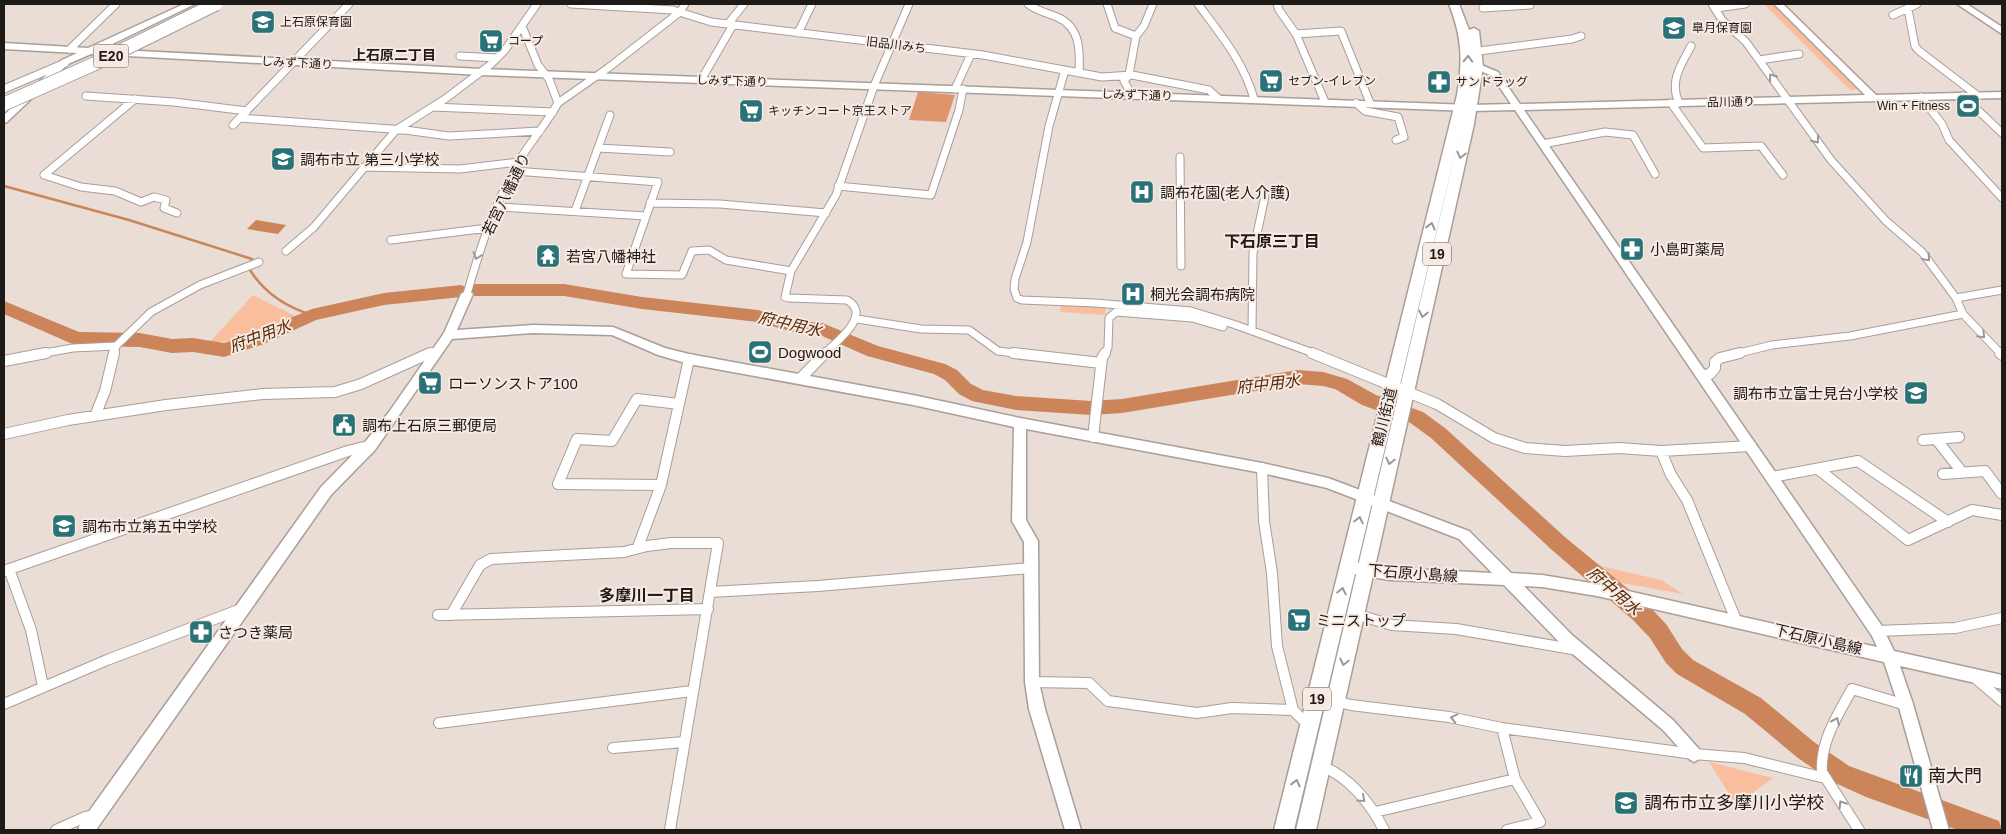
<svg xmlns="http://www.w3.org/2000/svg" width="2006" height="834" font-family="Helvetica,'Noto Sans JP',sans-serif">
	<rect width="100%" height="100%" fill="#e9ddd6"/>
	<path fill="#f9be9d" d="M 1764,4 L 1775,4 L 1860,89 L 1850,90 Z
		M 253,295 L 297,317 C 269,331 242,342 210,342 Z
		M 1061,305 L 1106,307 L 1105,315 L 1060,312 Z
		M 1600,566 L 1661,580 L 1683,594 L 1617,582 Z
		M 1709,762 L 1773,778 L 1736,805 Z"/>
	<path fill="#de956a" d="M 918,92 L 955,95 L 946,122 L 909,120 Z"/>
	<path fill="#cc855a" d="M 256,220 L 286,225 L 278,234 L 247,229 Z"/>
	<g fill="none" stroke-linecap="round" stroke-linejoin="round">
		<path stroke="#cc855a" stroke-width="2.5" d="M 4,186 L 129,220 L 252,259 L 250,270 C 265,294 286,307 312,315"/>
		<path fill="#cc855a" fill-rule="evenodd" d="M 475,284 L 564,284 L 642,297 L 758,310 L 797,321 L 822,323 L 878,346 L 945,364 L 957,370 L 971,384 L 983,390 L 1016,396 L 1091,401 L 1122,399 L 1298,370 L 1323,372 L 1347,379 L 1376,395 L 1423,412 L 1445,428 L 1566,538 L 1649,606 L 1666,624 L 1682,649 L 1693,660 L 1761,698 L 1814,742 L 1849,766 L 1999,821 L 2002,830 L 1958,830 L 1866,797 L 1833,782 L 1798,758 L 1745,714 L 1677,674 L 1666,663 L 1650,638 L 1633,620 L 1552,550 L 1431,438 L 1409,422 L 1362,405 L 1335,389 L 1323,386 L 1298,384 L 1122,413 L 1091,415 L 1016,410 L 972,401 L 959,394 L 945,380 L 934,374 L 867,356 L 820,335 L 797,333 L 758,322 L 642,309 L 564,296 L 475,296 L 468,293 L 461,297 L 384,305 L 316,320 L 264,344 L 224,357 L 193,352 L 172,353 L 140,347 L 77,346 L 4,314 L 4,301 L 79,332 L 140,333 L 172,339 L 193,338 L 224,343 L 252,334 L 312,309 L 384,293 L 461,285 L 468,288 Z"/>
		<defs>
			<path id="street-far1" d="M 571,4 L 673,10 L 711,22 L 983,55 L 1102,77 L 1132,75 L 1209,90 L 1218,98
				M 1028,4 C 1037,11 1047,13 1057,17 C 1081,27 1080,52 1079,73
				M 1107,4 L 1115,28 L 1136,36 L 1144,26 L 1153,4
				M 1198,4 C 1220,34 1244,62 1254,99
				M 1277,4 L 1279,10 L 1296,34 L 1325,102
				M 1712,4 L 1722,20 L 1746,42 L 1831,160 L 1886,221 L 1922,252 L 1956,298 L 1963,314 L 2001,354
				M 1483,8 L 1530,5
				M 1716,8 L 1745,4
				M 1908,9 L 1915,46 L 1918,50 L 1978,96
				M 1893,15 L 1917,4
				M 728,24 L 744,4
				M 798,33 L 812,4
				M 1296,34 L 1341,31 L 1370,103
				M 70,49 L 116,4
				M 1479,51 L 1572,39 L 1581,36
				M 460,56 L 497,58
				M 1759,60 L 1799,54
				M 1065,70 L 1049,126 L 1027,242 L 1015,279 L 1014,289 L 1017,298 L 1022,300 L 1095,303 L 1191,311 L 1233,324 L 1316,354
				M 701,80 L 733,25
				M 4,89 L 65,63
				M 955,89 L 971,54
				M 1132,95 L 1124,81 L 1129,75 L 1136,36
				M 86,96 L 174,102 L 247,111
				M 1963,96 L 2002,133
				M 1921,97 L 1942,124 L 1949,140 L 2002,198
				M 558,103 L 608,68 L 680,12 L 685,4
				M 1356,103 L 1365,111 L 1398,117 L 1404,137 L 1396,140
				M 1671,103 L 1703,148 L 1761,146 L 1783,175
				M 1679,103 C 1669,81 1681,65 1691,46
				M 433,107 L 553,112
				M 240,118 L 405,130 L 449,136 L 540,131
				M 233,125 L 349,4
				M 1543,144 L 1605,132 L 1633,135 L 1655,174
				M 598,148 L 670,152
				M 1180,157 L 1181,266
				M 364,167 L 460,169 L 519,162
				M 515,171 L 658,182 L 626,274 L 682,275 L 692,251 L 709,250 L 726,260 L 791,271
				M 44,175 L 81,187 L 115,191 L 141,202 L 154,197 L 166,200 L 164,208 L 177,213
				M 44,175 L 135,99
				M 838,186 L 931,195 L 959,110 L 963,89
				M 650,203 L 720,204 L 826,213
				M 498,207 L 646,216
				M 575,211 L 610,115
				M 391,240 L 488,228
				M 286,251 L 314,227 L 396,130 L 445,99 L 490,65 L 505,50 L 537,4
				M 467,294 C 480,248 495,202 519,161 C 531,141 547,123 558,103 L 549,79 L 538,65 L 522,26
				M 1956,298 L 2002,290
				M 857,319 L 921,329 L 969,330 L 998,351 L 1022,354
				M 1252,331 L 1253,253 L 1265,196
				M 39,354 L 73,348 L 116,346
				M 114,354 L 116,346 L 151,312 L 200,285 L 259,262
				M 426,354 L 437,351
				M 824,354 C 836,342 873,315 847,300 L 789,298 L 785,297 L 791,271 L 836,195 L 874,86 L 909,4
				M 1104,354 L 1108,348 L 1109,318 L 1116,312 L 1192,318 L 1223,327
				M 1735,354 L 1772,345 L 1850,336 L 1963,314"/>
			<path id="street" d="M 1013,353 L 1101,363
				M 1312,353 L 1437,404 L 1494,438 L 1525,448 L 1565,451 L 1619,448 L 1661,451 L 1751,446
				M 2000,353 L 2002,355
				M 4,361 L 46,353
				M 1703,375 L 1710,374 L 1715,368 L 1715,362 L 1720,358 L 1740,353
				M 800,379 L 825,353
				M 95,416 L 105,391 L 114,353
				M 4,434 L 68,420 L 166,405 L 263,394 L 335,392 L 361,384 L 430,353
				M 1093,437 L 1102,358 L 1105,353
				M 1936,439 L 1962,472
				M 1923,440 L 1959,437
				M 1661,451 L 1671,475 L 1687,500 L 1736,620
				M 1262,468 L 1264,521 L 1272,573 L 1277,646 L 1293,710 L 1310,727
				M 1818,469 L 1908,540 L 1972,510 L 2002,515
				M 1943,474 L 1985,471 L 2002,494
				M 1772,477 L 1858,461 L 1948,522
				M 661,485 L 558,484 L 577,439 L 612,441 L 637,399 L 679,404
				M 638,547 L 661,485 L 689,359
				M 9,569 L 31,630 L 43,686
				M 4,571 L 348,451 L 368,446
				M 710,592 L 818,586 L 1030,568
				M 1355,614 L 1392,625 L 1456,629 L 1578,650
				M 438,615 L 708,609
				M 451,615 L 480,565 L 491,559 L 624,552 L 647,546 L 671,543 L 718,543 L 670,830
				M 1877,631 L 1955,628 L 2002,618
				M 1974,677 L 2002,701
				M 1032,682 L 1089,683 L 1108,701 L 1197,713 L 1232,708 L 1293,710
				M 1335,701 L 1351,705 L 1449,717 L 1502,728 L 1694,754 L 1744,758 L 1825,778
				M 4,704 L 107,660 L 241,609
				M 439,723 L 692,691
				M 1502,728 L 1515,779 L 1540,822 L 1507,830
				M 613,748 L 684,742
				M 1321,766 C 1349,776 1371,804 1384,830
				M 1375,812 L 1515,779
				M 56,830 L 85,817 L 97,814
				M 1859,830 L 1822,772 C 1820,742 1838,714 1852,689 L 1906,705"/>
			<path id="secondary" d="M 184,4 L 195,4 L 102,49 L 481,69 L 1471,105 L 1511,104 L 1492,76 L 1476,69 L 1476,65 L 1479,64 L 1498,72 L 1520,104 L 1865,95 L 1774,4 L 1783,4 L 1876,95 L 2002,92 L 2002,98 L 1524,110 L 1882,626 L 1894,651 L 2002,675 L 2002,689 L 1900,666 L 1913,704 L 1949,830 L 1933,830 L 1898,704 L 1884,662 L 1597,596 L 1542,587 L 1524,586 L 1572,635 L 1673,720 L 1699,749 L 1702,754 L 1699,759 L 1694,762 L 1689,759 L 1663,730 L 1562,645 L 1504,585 L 1390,580 L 1348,573 L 1343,571 L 1341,567 L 1343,563 L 1348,561 L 1390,568 L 1492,573 L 1459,539 L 1327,488 L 1262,473 L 1026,429 L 1026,520 L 1038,541 L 1039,682 L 1045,709 L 1081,830 L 1065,830 L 1029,709 L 1025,682 L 1024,542 L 1012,521 L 1014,427 L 913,405 L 689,364 L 658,355 L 612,335 L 533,333 L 452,339 L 375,450 L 331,495 L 96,830 L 78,830 L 80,824 L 321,487 L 365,442 L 389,412 L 444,333 L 461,294 L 467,290 L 473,294 L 457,330 L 533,325 L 613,327 L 665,348 L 689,354 L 913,395 L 1020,418 L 1262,463 L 1328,478 L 1469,531 L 1511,573 L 1542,575 L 1597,584 L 1877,647 L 1872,636 L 1515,110 L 1471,111 L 481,75 L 91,54 L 68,64 L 7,122 L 4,123 L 4,115 L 62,60 L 77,53 L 4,49 L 4,43 L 88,48 Z
				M 1957,4 L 1967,4 L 2002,27 L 2002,34 Z"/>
			<path id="primary" d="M 1449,4 L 1459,4 L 1469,30 L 1474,28 L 1479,31 L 1483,67 L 1474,124 L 1316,830 L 1296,830 L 1463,120 L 1294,830 L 1274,830 L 1457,95 C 1463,60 1462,37 1449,4 Z"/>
		</defs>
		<use href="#street-far1" stroke="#a99e98" stroke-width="9"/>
		<use href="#street" stroke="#a99e98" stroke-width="12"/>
		<use href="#secondary" stroke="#a99e98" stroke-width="3"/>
		<use href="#primary" stroke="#a99e98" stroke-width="3"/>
		<use href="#street-far1" stroke="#fff" stroke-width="7"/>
		<use href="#street" stroke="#fff" stroke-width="10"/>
		<use href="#secondary" fill="#fff" fill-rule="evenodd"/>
		<use href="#primary" fill="#fff" fill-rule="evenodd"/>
		<defs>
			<path id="highway-bridge" d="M 4,104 L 94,64 L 216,4"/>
		</defs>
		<use href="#highway-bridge" stroke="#a99e98" stroke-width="15" stroke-linecap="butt"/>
		<use href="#highway-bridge" stroke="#fff" stroke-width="13"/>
	</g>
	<defs><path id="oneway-chevron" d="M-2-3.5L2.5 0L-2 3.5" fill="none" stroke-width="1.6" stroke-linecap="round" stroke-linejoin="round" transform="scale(1.25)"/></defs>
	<g stroke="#9a9897">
		<use href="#oneway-chevron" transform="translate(1468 59) rotate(-88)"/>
		<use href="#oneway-chevron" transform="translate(1772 77) rotate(-126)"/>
		<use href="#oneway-chevron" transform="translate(1816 140) rotate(52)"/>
		<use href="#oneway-chevron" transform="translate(1461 155) rotate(103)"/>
		<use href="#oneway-chevron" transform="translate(1431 226) rotate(-76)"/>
		<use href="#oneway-chevron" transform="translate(477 256) rotate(108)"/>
		<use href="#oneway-chevron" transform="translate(1927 258) rotate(49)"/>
		<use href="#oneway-chevron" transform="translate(1423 314) rotate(103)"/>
		<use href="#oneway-chevron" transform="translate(1982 335) rotate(45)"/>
		<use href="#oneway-chevron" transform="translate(1390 461) rotate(103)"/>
		<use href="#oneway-chevron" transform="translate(1359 520) rotate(-77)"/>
		<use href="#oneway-chevron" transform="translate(1342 591) rotate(-78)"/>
		<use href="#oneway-chevron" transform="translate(1344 662) rotate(103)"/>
		<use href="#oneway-chevron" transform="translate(1454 718) rotate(-167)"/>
		<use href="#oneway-chevron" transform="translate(1836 721) rotate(-66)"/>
		<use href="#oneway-chevron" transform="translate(1296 783) rotate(-76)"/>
		<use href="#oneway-chevron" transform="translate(1362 799) rotate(42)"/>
		<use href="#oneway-chevron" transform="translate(1842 804) rotate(-123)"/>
	</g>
	<defs>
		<symbol id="school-square" viewBox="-11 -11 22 22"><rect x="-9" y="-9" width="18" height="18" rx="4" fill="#297378" stroke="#f7eae3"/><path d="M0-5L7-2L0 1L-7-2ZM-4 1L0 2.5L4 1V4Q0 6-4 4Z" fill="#fff"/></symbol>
		<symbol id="supermarket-square" viewBox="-11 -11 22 22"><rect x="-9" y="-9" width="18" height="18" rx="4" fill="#297378" stroke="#f7eae3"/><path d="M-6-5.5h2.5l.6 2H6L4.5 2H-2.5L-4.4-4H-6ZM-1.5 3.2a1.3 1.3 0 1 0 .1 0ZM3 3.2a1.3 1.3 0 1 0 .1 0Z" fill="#fff"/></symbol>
		<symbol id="pharmacy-square" viewBox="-11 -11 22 22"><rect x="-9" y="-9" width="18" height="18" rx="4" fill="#297378" stroke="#f7eae3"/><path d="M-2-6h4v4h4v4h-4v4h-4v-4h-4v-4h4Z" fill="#fff"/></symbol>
		<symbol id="stadium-square" viewBox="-11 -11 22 22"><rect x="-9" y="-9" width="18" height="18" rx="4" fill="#297378" stroke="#f7eae3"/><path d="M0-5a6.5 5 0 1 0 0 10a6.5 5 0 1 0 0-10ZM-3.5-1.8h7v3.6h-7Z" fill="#fff"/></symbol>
		<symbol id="hospital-square" viewBox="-11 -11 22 22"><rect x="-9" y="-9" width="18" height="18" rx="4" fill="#297378" stroke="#f7eae3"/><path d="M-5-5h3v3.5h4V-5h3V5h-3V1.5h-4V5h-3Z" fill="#fff"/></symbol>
		<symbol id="temple-square" viewBox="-11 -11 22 22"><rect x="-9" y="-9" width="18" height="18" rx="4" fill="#297378" stroke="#f7eae3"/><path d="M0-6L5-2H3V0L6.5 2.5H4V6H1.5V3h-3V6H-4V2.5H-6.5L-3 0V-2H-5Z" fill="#fff"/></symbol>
		<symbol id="civic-square" viewBox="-11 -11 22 22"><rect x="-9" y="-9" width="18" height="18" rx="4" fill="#297378" stroke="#f7eae3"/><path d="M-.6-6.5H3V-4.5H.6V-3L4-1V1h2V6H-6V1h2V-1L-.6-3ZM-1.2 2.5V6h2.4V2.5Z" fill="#fff"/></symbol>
		<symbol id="restaurant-square" viewBox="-11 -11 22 22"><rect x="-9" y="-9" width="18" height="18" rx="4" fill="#297378" stroke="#f7eae3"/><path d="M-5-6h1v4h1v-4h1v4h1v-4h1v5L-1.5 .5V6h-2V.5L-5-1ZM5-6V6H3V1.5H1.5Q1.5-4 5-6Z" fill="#fff"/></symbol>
	</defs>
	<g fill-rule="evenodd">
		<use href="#school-square" x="249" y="8" width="28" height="28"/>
		<use href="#school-square" x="1660" y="14" width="28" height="28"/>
		<use href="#supermarket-square" x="477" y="27" width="28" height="28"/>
		<use href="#supermarket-square" x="1257" y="67" width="28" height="28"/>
		<use href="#pharmacy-square" x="1425" y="68" width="28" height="28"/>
		<use href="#stadium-square" x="1954" y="92" width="28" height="28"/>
		<use href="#supermarket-square" x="737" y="97" width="28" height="28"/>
		<use href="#school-square" x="269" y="145" width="28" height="28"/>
		<use href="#hospital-square" x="1128" y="178" width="28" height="28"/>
		<use href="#pharmacy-square" x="1618" y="235" width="28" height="28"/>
		<use href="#temple-square" x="534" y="242" width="28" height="28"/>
		<use href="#hospital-square" x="1119" y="280" width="28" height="28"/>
		<use href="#stadium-square" x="746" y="338" width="28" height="28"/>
		<use href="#supermarket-square" x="416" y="369" width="28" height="28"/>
		<use href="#school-square" x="1902" y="379" width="28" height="28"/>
		<use href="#civic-square" x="330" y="411" width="28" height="28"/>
		<use href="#school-square" x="50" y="512" width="28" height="28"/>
		<use href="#supermarket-square" x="1285" y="606" width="28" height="28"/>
		<use href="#pharmacy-square" x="187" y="618" width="28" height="28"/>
		<use href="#restaurant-square" x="1897" y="762" width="28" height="28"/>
		<use href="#school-square" x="1612" y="789" width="28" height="28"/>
	</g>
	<g text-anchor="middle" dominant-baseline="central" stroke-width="4" stroke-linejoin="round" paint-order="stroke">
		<g font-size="12" fill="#1e1a17" stroke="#f7eae3" text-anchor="start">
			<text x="280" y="22">上石原保育園</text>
			<text x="1692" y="28">皐月保育園</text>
			<text x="508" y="41">コープ</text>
			<text x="1288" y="81">セブン-イレブン</text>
			<text x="1456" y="82">サンドラッグ</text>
			<text x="1950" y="106" text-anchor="end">Win + Fitness</text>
			<text x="768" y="111">キッチンコート京王ストア</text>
		</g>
		<g font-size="12" fill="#1e1a17" stroke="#f7eae3">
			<text transform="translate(896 45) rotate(7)">旧品川みち</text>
			<text transform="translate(297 63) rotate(3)">しみず下通り</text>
			<text transform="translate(732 81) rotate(2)">しみず下通り</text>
			<text transform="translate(1137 95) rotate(2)">しみず下通り</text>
			<text transform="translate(1731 102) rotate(-1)">品川通り</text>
		</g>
		<g font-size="14" font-weight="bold" fill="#1e1a17" stroke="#f7eae3">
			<text x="394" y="55">上石原二丁目</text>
		</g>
		<g fill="#f7eae3" stroke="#5f5854" stroke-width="1">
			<rect x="93.5" y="44.5" width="35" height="23" rx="4"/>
			<rect x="1423" y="242.5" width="28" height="23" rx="4"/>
			<rect x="1303" y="687.5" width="28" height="23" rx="4"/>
		</g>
		<g font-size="14" font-weight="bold" fill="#1e1a17">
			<text x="111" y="56">E20</text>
			<text x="1437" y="254">19</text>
			<text x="1317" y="699">19</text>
		</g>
		<g font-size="15" fill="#1e1a17" stroke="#f7eae3" text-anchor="start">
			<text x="300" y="159">調布市立 第三小学校</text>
			<text x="1160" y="192">調布花園(老人介護)</text>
			<text x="1650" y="249">小島町薬局</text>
			<text x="566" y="256">若宮八幡神社</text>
			<text x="1150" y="294">桐光会調布病院</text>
			<text x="778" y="352">Dogwood</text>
			<text x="448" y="383">ローソンストア100</text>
			<text x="1898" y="393" text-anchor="end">調布市立富士見台小学校</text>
			<text x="362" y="425">調布上石原三郵便局</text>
			<text x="82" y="526">調布市立第五中学校</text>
			<text x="1316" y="620">ミニストップ</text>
			<text x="218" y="632">さつき薬局</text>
		</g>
		<g font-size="15" fill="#1e1a17" stroke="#f7eae3">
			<text transform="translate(506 194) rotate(-64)">若宮八幡通り</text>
			<text transform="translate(1384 417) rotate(-76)">鶴川街道</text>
			<text transform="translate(1413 573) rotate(4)">下石原小島線</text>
			<text transform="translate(1818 639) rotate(13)">下石原小島線</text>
		</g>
		<g font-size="16" font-weight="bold" fill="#1e1a17" stroke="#f7eae3">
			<text x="1272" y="241">下石原三丁目</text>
			<text x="647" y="595">多摩川一丁目</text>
		</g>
		<g font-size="16" font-style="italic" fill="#592b09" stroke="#f7eae3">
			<text transform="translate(790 324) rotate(13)">府中用水</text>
			<text transform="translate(260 336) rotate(-21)">府中用水</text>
			<text transform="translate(1268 384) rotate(-7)">府中用水</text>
			<text transform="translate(1614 591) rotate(41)">府中用水</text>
		</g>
		<g font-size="18" fill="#1e1a17" stroke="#f7eae3" text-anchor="start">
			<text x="1928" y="776">南大門</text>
			<text x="1644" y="803">調布市立多摩川小学校</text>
		</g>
	</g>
	<rect width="2006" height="834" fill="none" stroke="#1e1a17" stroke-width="10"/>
</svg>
